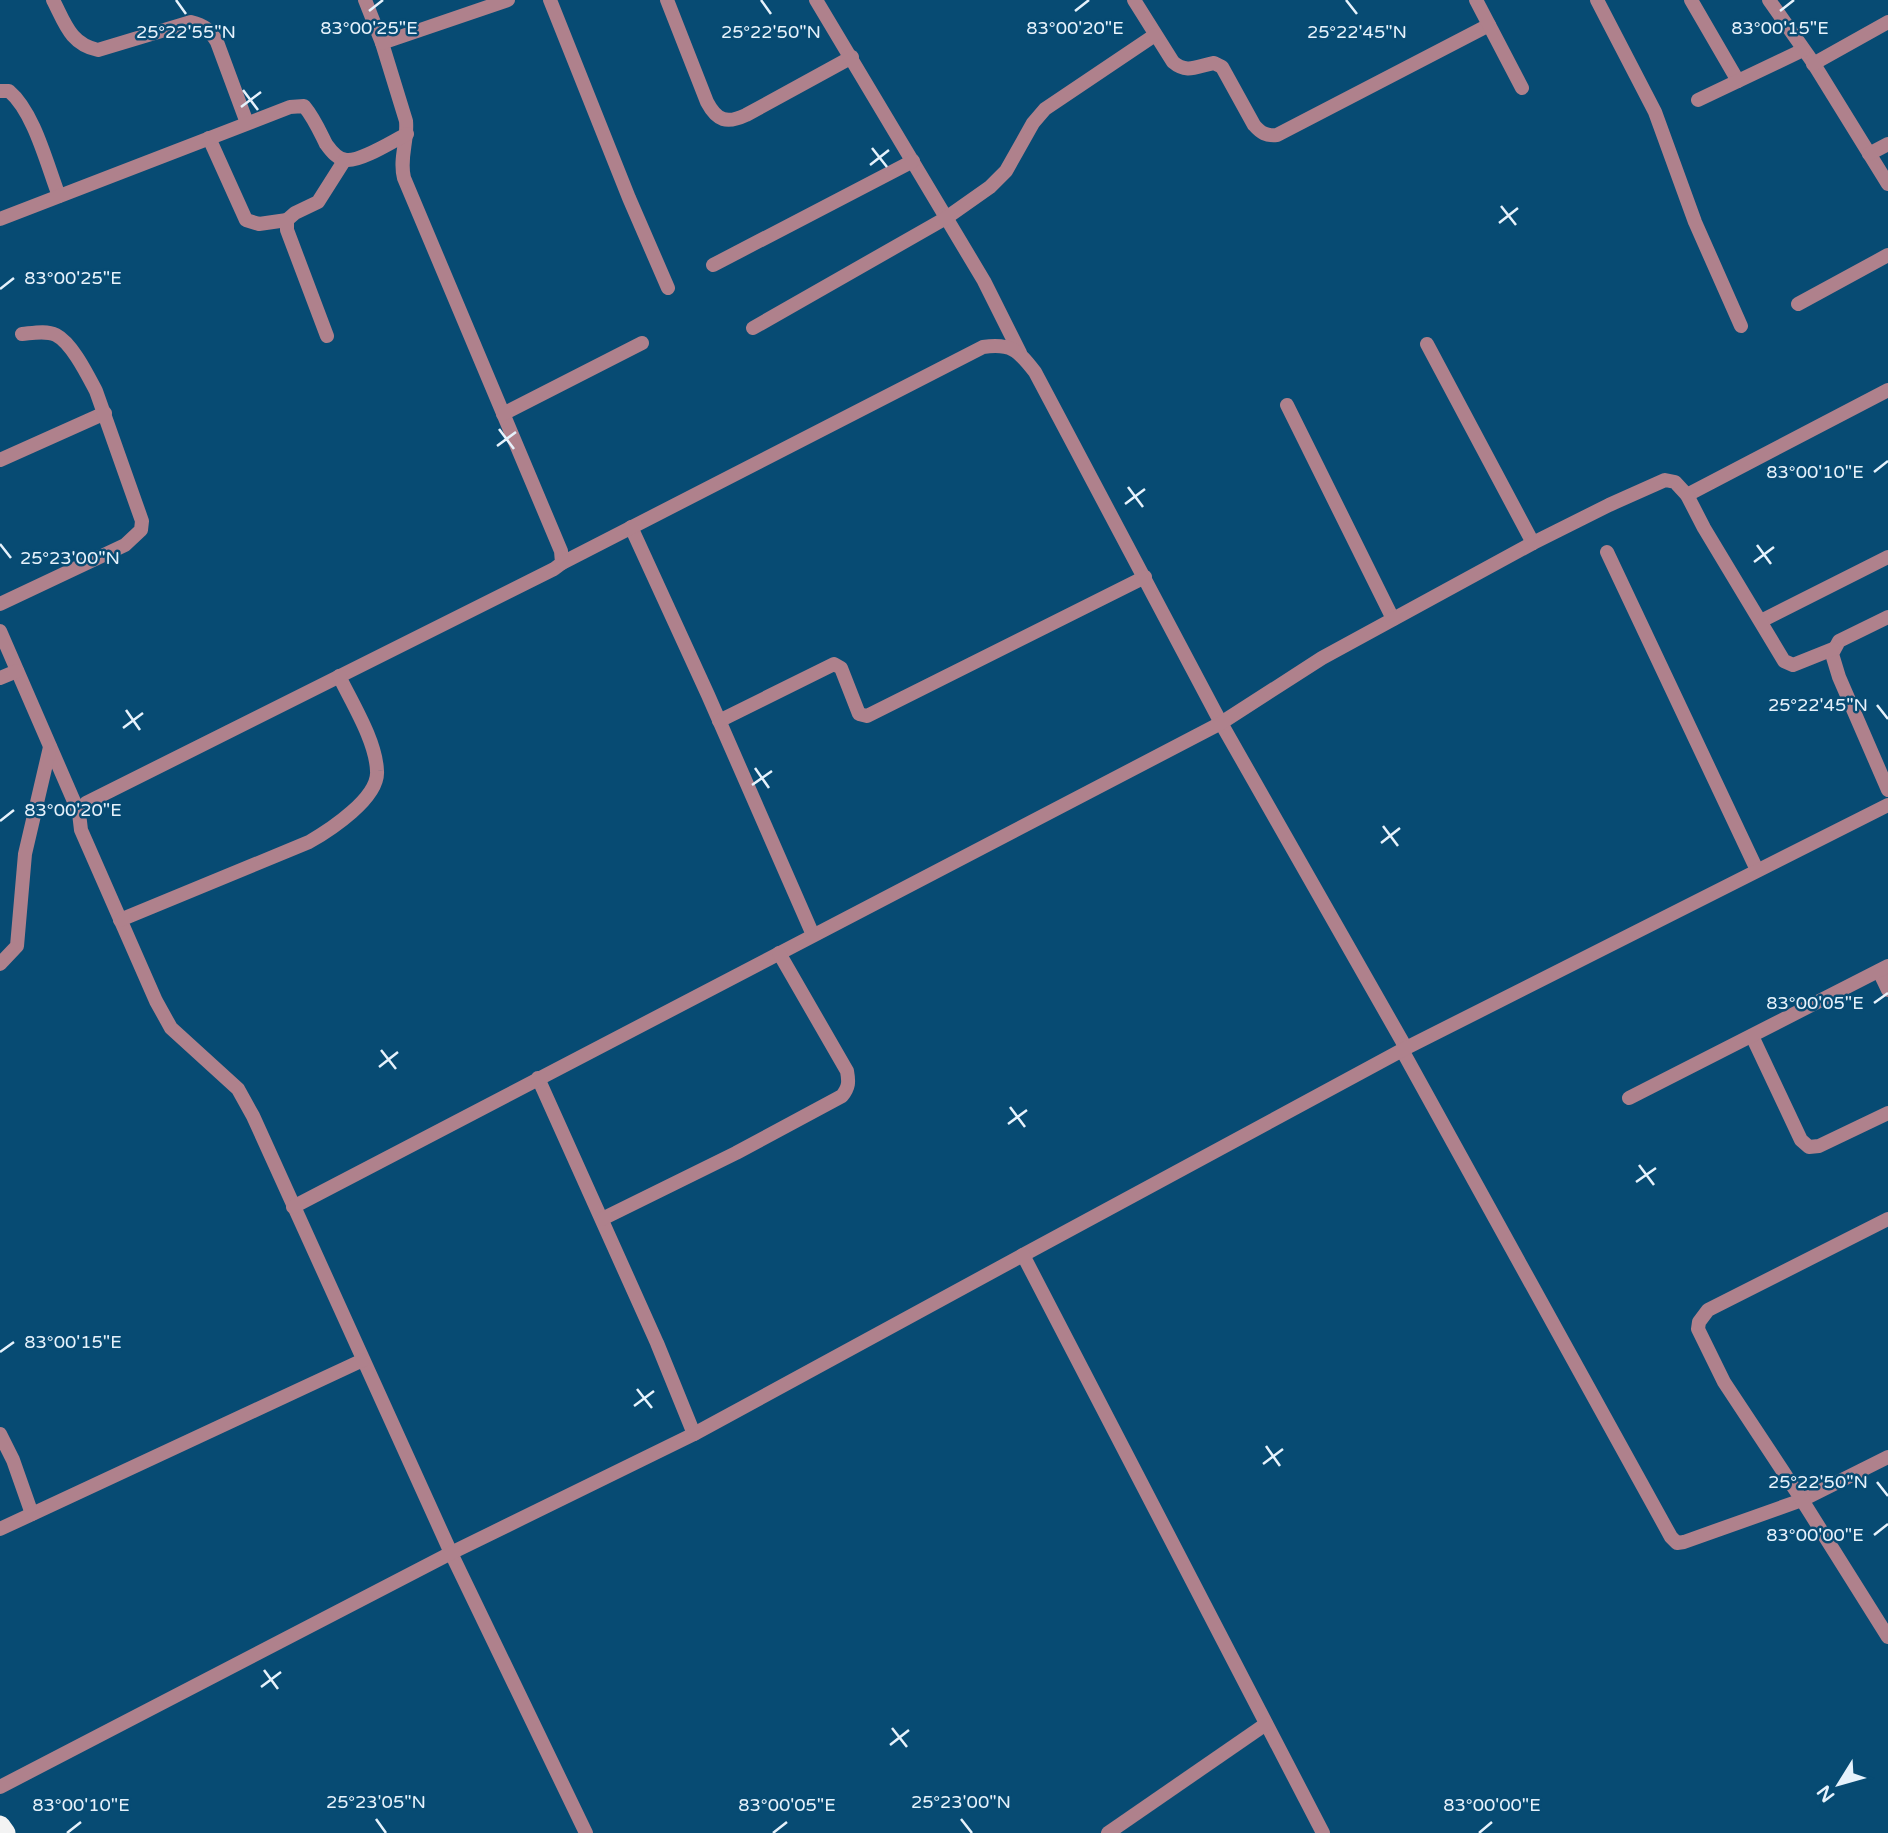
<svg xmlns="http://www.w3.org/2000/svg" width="1888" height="1833" viewBox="0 0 1888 1833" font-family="'Varela Round',sans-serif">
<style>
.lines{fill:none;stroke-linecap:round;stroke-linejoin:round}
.street{stroke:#af818c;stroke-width:14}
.highway{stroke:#f3f3f3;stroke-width:21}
.ticks{fill:none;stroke:#e6f2fc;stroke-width:2.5}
.ticks-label{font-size:18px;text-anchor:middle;fill:#e6f2fc;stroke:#074b73;stroke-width:5;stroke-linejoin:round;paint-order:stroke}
</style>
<rect width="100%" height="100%" fill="#074b73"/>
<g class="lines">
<!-- street -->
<g class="street">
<path d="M53,0C65,23 70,44 98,50L191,22C204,25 210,30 217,42L247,123"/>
<path d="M365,0L382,43L406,121C408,141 399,158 404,178L561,551L562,563L554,569L86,803L79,813L81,830L156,1001L171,1028L238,1089L253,1116L451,1553L586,1833"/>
<polyline points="550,0 629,198 668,288"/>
<path d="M667,0L707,102C717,121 727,124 746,115L852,57"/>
<polyline points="816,0 984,281 1020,353"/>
<path d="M1134,0L1173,62C1187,74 1197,66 1214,63L1222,67L1254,125C1261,133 1266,136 1277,135L1489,25"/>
<polyline points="1476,0 1522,88"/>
<polyline points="1597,0 1655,112 1695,222 1741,326"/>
<polyline points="1691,0 1738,81"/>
<polyline points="1769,0 1812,61 1888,184"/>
<polyline points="382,43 508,0"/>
<polyline points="1813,64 1888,22"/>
<path d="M0,91H9C34,112 47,165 59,196"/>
<polyline points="1698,100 1803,50"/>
<polyline points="209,138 246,220 259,224 287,220"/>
<polyline points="1869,154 1888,144"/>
<path d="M0,219L290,107L304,106C314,118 319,130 326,144C331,151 338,160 347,160C362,161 393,141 407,134"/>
<polyline points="713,265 913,161"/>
<polyline points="1798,304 1888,255"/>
<polyline points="753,328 946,218 990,187 1006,171 1033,123 1045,109 1155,35"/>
<polyline points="327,336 287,230 287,220 295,213 318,202 344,161"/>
<polyline points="1427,344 1533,543"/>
<polyline points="1287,405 1393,619"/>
<polyline points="503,414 642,343"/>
<polyline points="0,460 105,413"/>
<polyline points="1687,495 1888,390"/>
<polyline points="631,527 708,695 813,935"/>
<polyline points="1607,552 1757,870"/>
<path d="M562,563L983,347C1011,343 1018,350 1035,372L1221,723L1406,1048"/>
<path d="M0,604L125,545L141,530L142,521L96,391C88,376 72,343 56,335C46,330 33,333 22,334"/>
<polyline points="1888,617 1839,641 1832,654 1839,677 1888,790"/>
<polyline points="1761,621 1888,557"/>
<polyline points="0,631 79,813"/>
<polyline points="0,678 17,671"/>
<polyline points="719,721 834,664 841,668 859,714 867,716 1145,577"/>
<path d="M120,920L309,842C330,830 379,798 377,771C376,741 352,703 339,676"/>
<polyline points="0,964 17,946 25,854 50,747"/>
<polyline points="1879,971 1888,990"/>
<polyline points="1752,1036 1801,1140 1809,1147 1819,1146 1888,1113"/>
<polyline points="1402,1050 1671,1537 1677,1543 1684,1542 1802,1500 1888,1457"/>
<polyline points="538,1078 657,1343 694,1434"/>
<polyline points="1629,1098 1888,966"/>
<polyline points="293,1207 1221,723 1322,658 1533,543 1609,505 1665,480 1675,482 1687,495 1704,528 1784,661 1793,665 1833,649"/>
<path d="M602,1219L736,1153L842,1096C849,1087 849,1082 847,1071L779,953"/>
<polyline points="1888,1219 1708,1310 1699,1322 1698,1329 1724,1382 1802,1500 1888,1637"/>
<polyline points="1023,1255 1406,1048 1888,805"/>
<polyline points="0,1434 13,1460 32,1514"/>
<polyline points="0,1529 363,1360"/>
<polyline points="0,1787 451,1553 694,1434 1023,1255 1323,1833"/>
<polyline points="1108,1833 1266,1724"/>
</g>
<!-- highway -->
<polyline class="highway" points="0,1826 5,1833"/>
</g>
<!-- ticks -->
<path class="ticks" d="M176,0L186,14M761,0L771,14M1346,0L1357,14M369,11L383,0M1075,11L1089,0M1780,11L1794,0M243,90L258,110M241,107L261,92M872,148L887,167M870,165L889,150M1501,206L1516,225M1499,223L1518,208M0,289L14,278M499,429L514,449M497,446L516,432M1874,472L1888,461M1128,487L1143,507M1125,504L1145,489M0,544L11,558M1757,545L1771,564M1754,562L1774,547M1877,705L1888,719M126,710L140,730M123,728L143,713M755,768L769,788M752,785L772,771M0,821L14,810M1383,826L1398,846M1381,843L1400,828M1874,1003L1888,993M381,1050L396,1069M379,1067L398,1052M1010,1107L1025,1127M1008,1124L1027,1110M1639,1165L1654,1185M1636,1182L1656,1168M0,1352L14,1342M637,1389L652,1408M634,1406L654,1391M1266,1446L1280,1466M1263,1464L1283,1449M1877,1482L1888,1496M1874,1535L1888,1524M264,1670L278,1689M261,1687L281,1672M892,1728L907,1747M890,1745L909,1730M376,1819L386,1833M961,1819L972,1833M67,1833L81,1822M773,1833L787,1822M1479,1833L1492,1822"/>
<g class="ticks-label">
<text x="369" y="34">83°00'25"E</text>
<text x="1075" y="34">83°00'20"E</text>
<text x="1780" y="34">83°00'15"E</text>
<text x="186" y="38">25°22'55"N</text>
<text x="771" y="38">25°22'50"N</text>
<text x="1357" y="38">25°22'45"N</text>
<text x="73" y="284">83°00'25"E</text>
<text x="1815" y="478">83°00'10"E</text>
<text x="70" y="564">25°23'00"N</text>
<text x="1818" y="711">25°22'45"N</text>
<text x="73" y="816">83°00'20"E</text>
<text x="1815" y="1009">83°00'05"E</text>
<text x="73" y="1348">83°00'15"E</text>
<text x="1818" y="1488">25°22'50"N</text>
<text x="1815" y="1541">83°00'00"E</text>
<text x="376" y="1808">25°23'05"N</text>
<text x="961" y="1808">25°23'00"N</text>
<text x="81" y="1811">83°00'10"E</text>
<text x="787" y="1811">83°00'05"E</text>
<text x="1492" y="1811">83°00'00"E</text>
</g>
<!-- north arrow -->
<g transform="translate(1839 1784) rotate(233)" stroke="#074b73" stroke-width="5" paint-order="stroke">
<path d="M0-5L12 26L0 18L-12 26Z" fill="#e6f2fc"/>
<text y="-10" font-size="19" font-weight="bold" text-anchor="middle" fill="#e6f2fc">N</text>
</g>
</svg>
